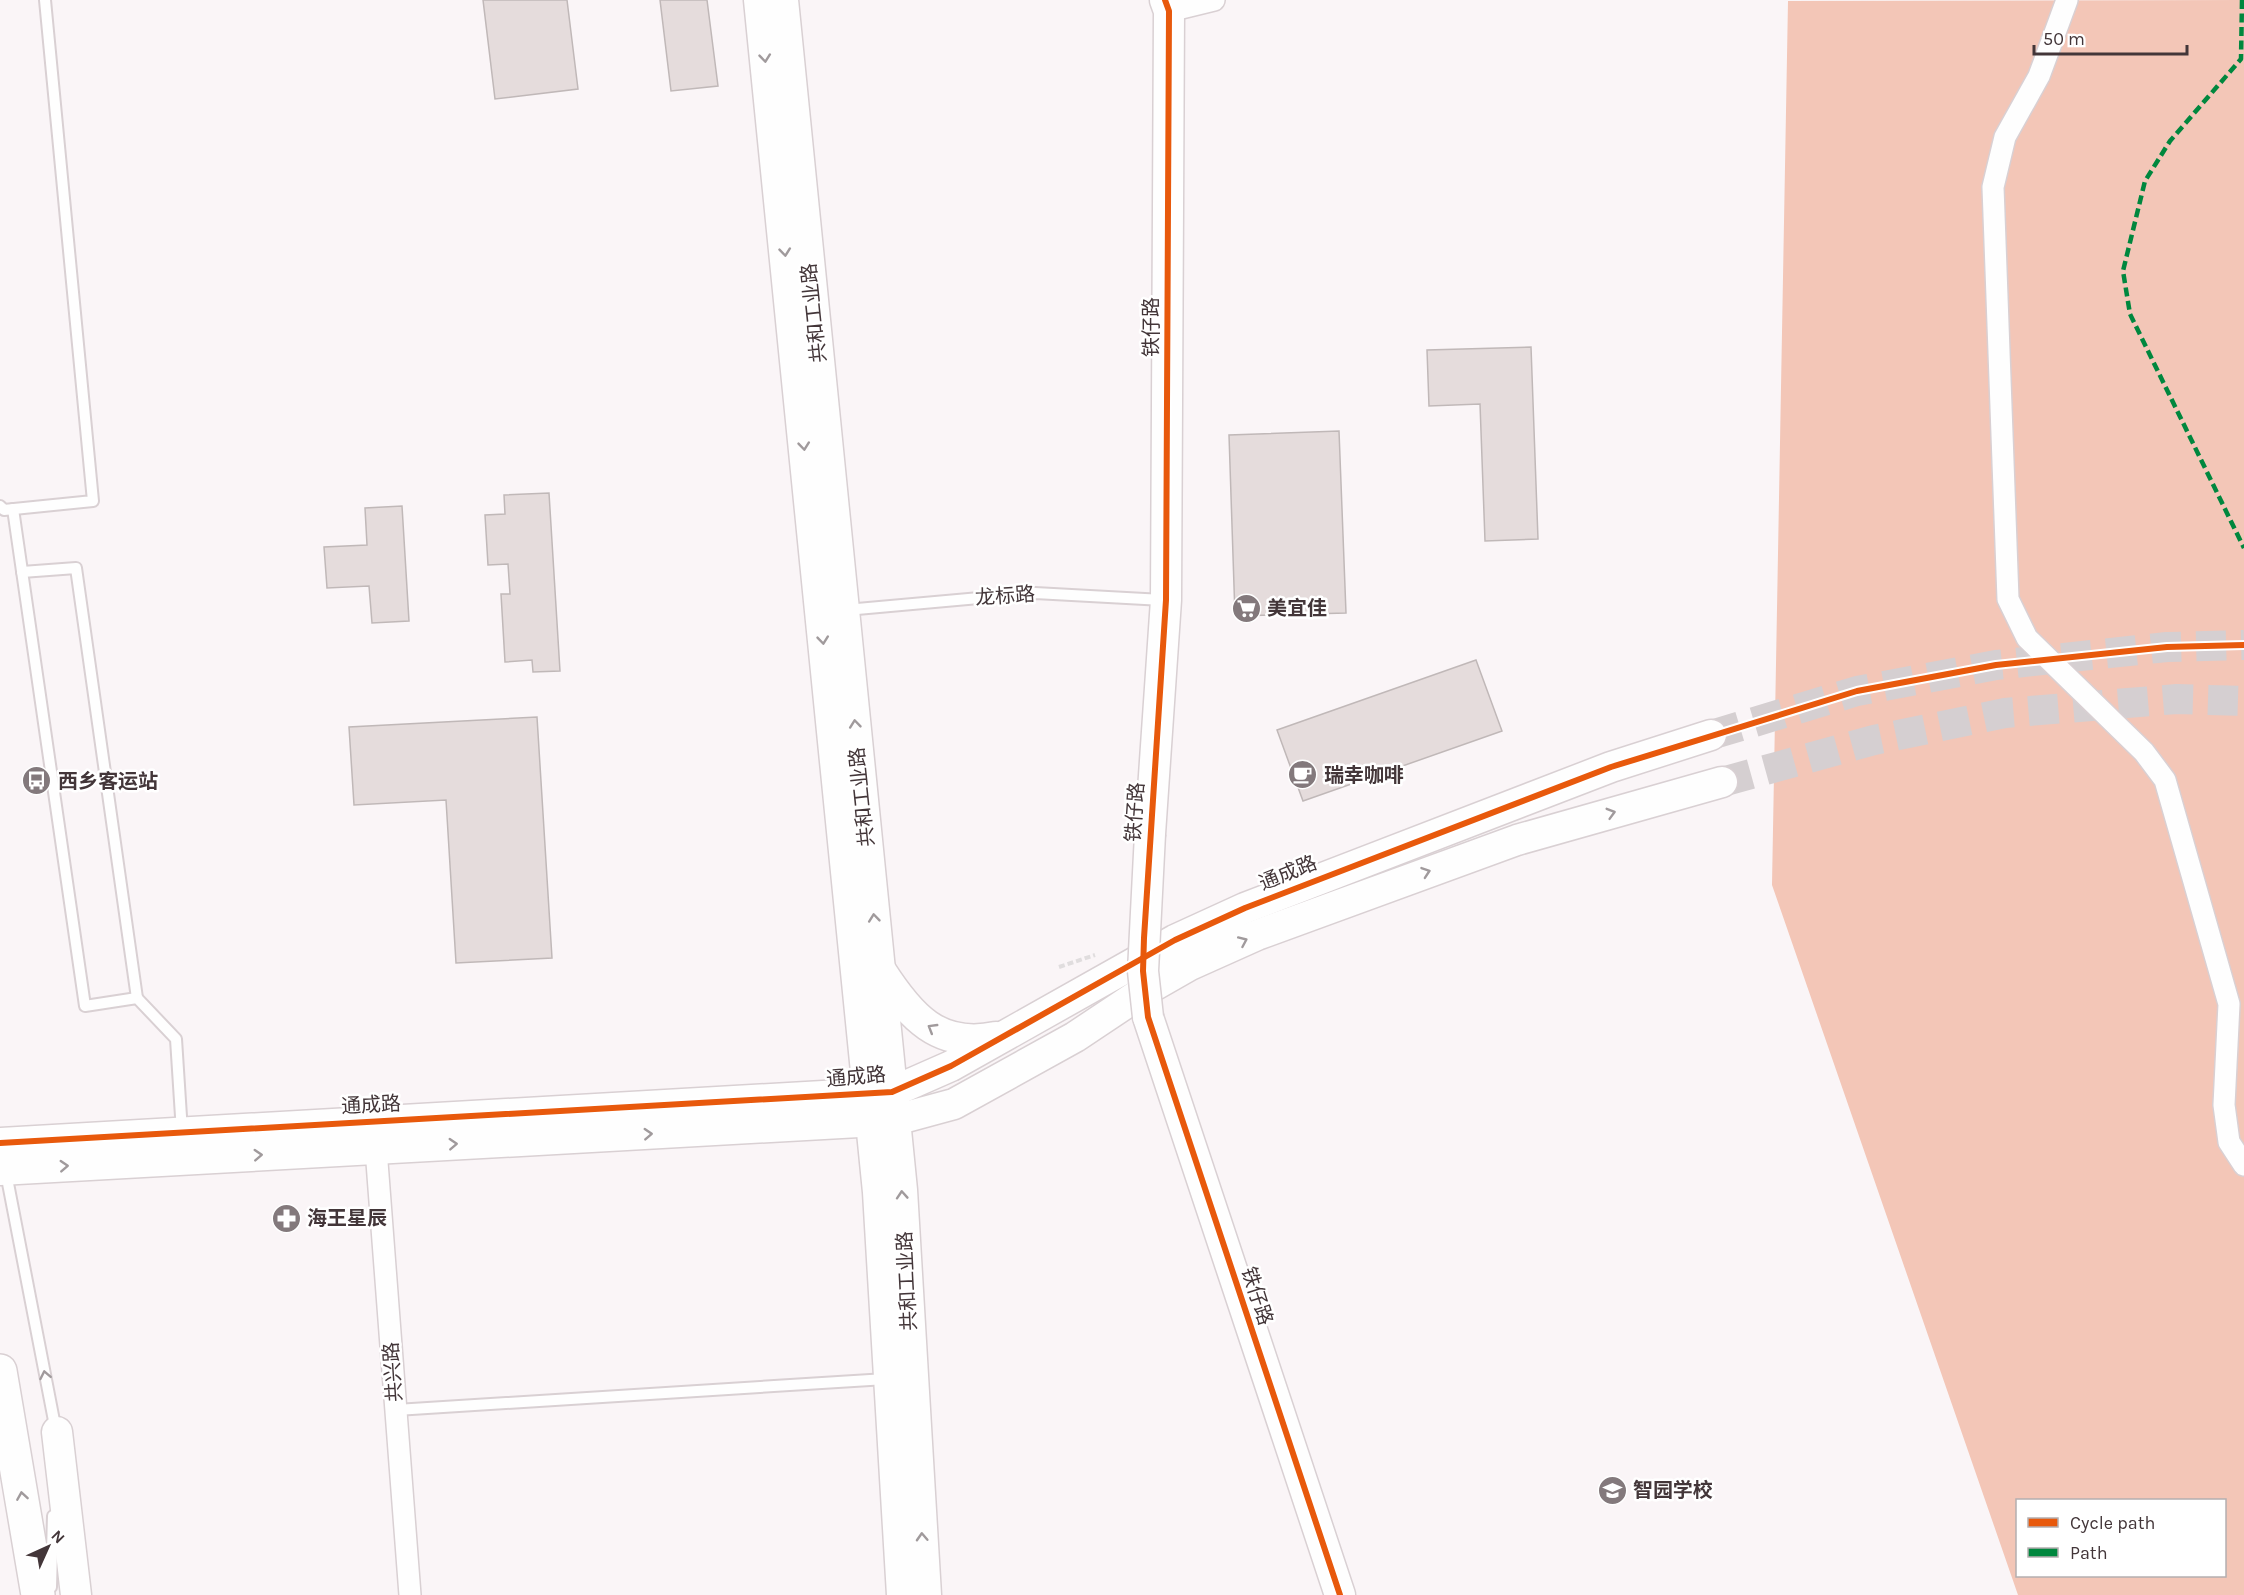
<svg xmlns="http://www.w3.org/2000/svg" width="2244" height="1595" viewBox="0 0 2244 1595" font-family="Karla,'Noto Sans SC',sans-serif">
<style>
.forest{fill:#f3c6b7;fill-rule:evenodd}
.building{fill:#e5dcdc;stroke:#c0b8b8;stroke-width:1.5}
.lines{fill:none;stroke-linecap:round;stroke-linejoin:round}
.secondary-tunnel{stroke:#d5cfd1;stroke-width:30;stroke-dasharray:30 15;stroke-linecap:butt}
.lane-casing{stroke:#d9d0d3;stroke-width:14}
.street-casing{stroke:#d9d0d3;stroke-width:24}
.secondary-casing{stroke:#d9d0d3;stroke-width:33}
.primary-casing{stroke:#d9d0d3;stroke-width:36}
.path{stroke:#e0ddde;stroke-width:4;stroke-dasharray:6 3;stroke-linecap:butt}
.lane{stroke:#fefefe;stroke-width:10}
.street{stroke:#fefefe;stroke-width:21}
.secondary{stroke:#fefefe;stroke-width:30}
.primary{stroke:#fefefe;stroke-width:33}
.secondary-bridge-casing{stroke:#d9d0d3;stroke-width:33;stroke-linecap:butt}
.secondary-bridge{stroke:#fefefe;stroke-width:30}
.quiet{stroke:#00873e;stroke-width:4.5;stroke-dasharray:9 4.5;stroke-linecap:butt}
.cycleway-casing{stroke:#fff;stroke-width:10}
.cycleway{stroke:#e8590c;stroke-width:6}
.oneway{stroke:#a09a9c}
.labels{text-anchor:middle;dominant-baseline:central;stroke-width:5;stroke-linejoin:round;paint-order:stroke}
.street-label{font-size:20px;fill:#433639;stroke:#fff}
.poi-label{font-size:20px;font-weight:bold;fill:#433639;stroke:#fff;text-anchor:start}
</style>
<rect width="100%" height="100%" fill="#faf5f7"/>
<!-- forest -->
<path class="forest" d="M2244,0V1595H2018L1772,885L1788,1ZM2018,1500H2224V1576H2018Z"/>
<!-- building -->
<g class="building">
<polygon points="483,0 567,0 578,89 495,99"/>
<polygon points="660,0 707,0 718,86 671,91"/>
<polygon points="1531,347 1538,539 1485,541 1480,404 1429,406 1427,350"/>
<polygon points="1339,431 1346,613 1235,616 1229,435"/>
<polygon points="549,493 560,671 533,672 532,660 505,662 501,594 510,594 508,564 488,565 485,515 505,514 504,495"/>
<polygon points="402,506 409,621 372,623 369,586 327,588 324,547 367,545 365,508"/>
<polygon points="1476,660 1502,731 1303,801 1277,730"/>
<polygon points="537,717 552,958 456,963 446,800 354,805 349,727"/>
</g>
<g class="lines">
<!-- secondary-tunnel -->
<g class="secondary-tunnel">
<polyline points="1711,735 1857,691 1996,665 2167,647 2244,645"/>
<polyline points="1722,782 1874,740 2005,713 2177,699 2244,701"/>
</g>
<defs>
<g id="lane">
<polyline points="0,506 4,510 93,501 45,0"/>
<polyline points="13,509 85,1006 137,998 176,1039 182,1132"/>
<polyline points="22,572 76,568 137,998"/>
<polyline points="846,610 1035,593 1163,600"/>
<polyline points="6,1173 56,1431"/>
<polyline points="396,1410 886,1379"/>
<polyline points="51,1587 53,1516"/>
</g>
<g id="street">
<polyline points="2067,0 2039,76 2005,137 1993,187 2008,599 2027,638 2144,752 2165,780 2229,1004 2224,1105 2229,1142 2244,1165"/>
<polyline points="1169,11 1214,0"/>
<polyline points="376,1149 410,1595"/>
</g>
<g id="secondary">
<polyline points="759,0 878,1192 902,1595"/>
<polyline points="783,0 902,1190 926,1595"/>
<polyline points="1150,834 1166,600 1169,11 1165,0"/>
<path d="M881,971C910,1016 938,1049 996,1037"/>
<polyline points="1148,1017 1340,1595"/>
<polyline points="0,1143 892,1092 951,1066 1175,940 1245,908 1611,767 1711,735"/>
<polyline points="0,1170 895,1120 954,1104 1075,1037 1141,993 1190,965 1257,935 1517,840 1722,782"/>
<polyline points="57,1432 76,1595"/>
</g>
<polyline id="primary" points="0,1371 38,1595"/>
</defs>
<!-- lane casing -->
<use href="#lane" class="lane-casing"/>
<!-- street casing -->
<use href="#street" class="street-casing"/>
<!-- secondary casing -->
<use href="#secondary" class="secondary-casing"/>
<!-- primary casing -->
<use href="#primary" class="primary-casing"/>
<!-- path -->
<polyline class="path" points="1059,967 1095,955"/>
<!-- lane -->
<use href="#lane" class="lane"/>
<!-- street -->
<use href="#street" class="street"/>
<!-- secondary -->
<use href="#secondary" class="secondary"/>
<!-- primary -->
<use href="#primary" class="primary"/>
<defs>
<polyline id="secondary-bridge" points="1148,1017 1143,971 1150,834"/>
</defs>
<!-- secondary-bridge casing -->
<use href="#secondary-bridge" class="secondary-bridge-casing"/>
<!-- secondary-bridge -->
<use href="#secondary-bridge" class="secondary-bridge"/>
<!-- quiet -->
<polyline class="quiet" points="2242,0 2241,59 2170,141 2145,181 2123,271 2130,314 2244,548"/>
<defs>
<g id="cycleway">
<polyline points="1165,0 1169,11 1166,600 1144,938 1143,971 1148,1017 1340,1595"/>
<polyline points="0,1143 892,1092 951,1066 1175,940 1245,908 1611,767 1857,691 1996,665 2167,647 2244,645"/>
</g>
</defs>
<!-- cycleway casing -->
<use href="#cycleway" class="cycleway-casing"/>
<!-- cycleway -->
<use href="#cycleway" class="cycleway"/>
</g>
<!-- one-way arrows -->
<defs><path id="oneway-chevron" d="M-2-3.5L2.5 0L-2 3.5" fill="none" stroke-width="1.6" stroke-linecap="round" stroke-linejoin="round" transform="scale(1.5)"/></defs>
<g class="oneway">
<use href="#oneway-chevron" transform="translate(765 58) rotate(84)"/>
<use href="#oneway-chevron" transform="translate(785 252) rotate(84)"/>
<use href="#oneway-chevron" transform="translate(804 446) rotate(84)"/>
<use href="#oneway-chevron" transform="translate(823 640) rotate(84)"/>
<use href="#oneway-chevron" transform="translate(855 724) rotate(-96)"/>
<use href="#oneway-chevron" transform="translate(1611 813) rotate(-16)"/>
<use href="#oneway-chevron" transform="translate(1426 872) rotate(-19)"/>
<use href="#oneway-chevron" transform="translate(874 918) rotate(-96)"/>
<use href="#oneway-chevron" transform="translate(1243 941) rotate(-24)"/>
<use href="#oneway-chevron" transform="translate(932 1028) rotate(-149)"/>
<use href="#oneway-chevron" transform="translate(648 1134) rotate(-3)"/>
<use href="#oneway-chevron" transform="translate(453 1144) rotate(-3)"/>
<use href="#oneway-chevron" transform="translate(258 1155) rotate(-3)"/>
<use href="#oneway-chevron" transform="translate(64 1166) rotate(-3)"/>
<use href="#oneway-chevron" transform="translate(902 1195) rotate(-94)"/>
<use href="#oneway-chevron" transform="translate(45 1375) rotate(-101)"/>
<use href="#oneway-chevron" transform="translate(22 1496) rotate(-99)"/>
<use href="#oneway-chevron" transform="translate(922 1537) rotate(-93)"/>
</g>
<!-- icons -->
<defs>
<symbol id="supermarket-disc" viewBox="-11 -11 22 22"><circle r="9.5" fill="#83797c" stroke="#fff"/><path d="M-6-5.5h2.5l.6 2H6L4.5 2H-2.5L-4.4-4H-6ZM-1.5 3.2a1.3 1.3 0 1 0 .1 0ZM3 3.2a1.3 1.3 0 1 0 .1 0Z" fill="#fff"/></symbol>
<symbol id="cafe-disc" viewBox="-11 -11 22 22"><circle r="9.5" fill="#83797c" stroke="#fff"/><path d="M-5.5-4.5H6V0H3Q3 3.5 0 3.5H-2.5Q-5.5 3.5-5.5 0ZM3-3.2v2h1.7v-2ZM-6 4.5H4V6H-6Z" fill="#fff"/></symbol>
<symbol id="bus-disc" viewBox="-11 -11 22 22"><circle r="9.5" fill="#83797c" stroke="#fff"/><path d="M-5-6H5V4H4V6H2V4H-2V6H-4V4H-5ZM-3.5-4V0h7V-4ZM-3.5 1.2v1.5H-2V1.2ZM2 1.2v1.5H3.5V1.2Z" fill="#fff"/></symbol>
<symbol id="pharmacy-disc" viewBox="-11 -11 22 22"><circle r="9.5" fill="#83797c" stroke="#fff"/><path d="M-2-6h4v4h4v4h-4v4h-4v-4h-4v-4h4Z" fill="#fff"/></symbol>
<symbol id="school-disc" viewBox="-11 -11 22 22"><circle r="9.5" fill="#83797c" stroke="#fff"/><path d="M0-5L7-2L0 1L-7-2ZM-4 1L0 2.5L4 1V4Q0 6-4 4Z" fill="#fff"/></symbol>
</defs>
<g fill-rule="evenodd">
<use href="#supermarket-disc" x="1230" y="592" width="33" height="33"/>
<use href="#cafe-disc" x="1286" y="758" width="33" height="33"/>
<use href="#bus-disc" x="20" y="764" width="33" height="33"/>
<use href="#pharmacy-disc" x="270" y="1202" width="33" height="33"/>
<use href="#school-disc" x="1596" y="1474" width="33" height="33"/>
</g>
<g class="labels">
<!-- street labels -->
<g class="street-label">
<text transform="translate(814 313) rotate(-96)">共和工业路</text>
<text transform="translate(1151 327) rotate(-90)">铁仔路</text>
<text transform="translate(1005 596) rotate(-4)">龙标路</text>
<text transform="translate(862 797) rotate(-96)">共和工业路</text>
<text transform="translate(1135 812) rotate(-86)">铁仔路</text>
<text transform="translate(1288 873) rotate(-22)">通成路</text>
<text transform="translate(856 1077) rotate(-5)">通成路</text>
<text transform="translate(371 1105) rotate(-3)">通成路</text>
<text transform="translate(907 1281) rotate(-93)">共和工业路</text>
<text transform="translate(1257 1296) rotate(72)">铁仔路</text>
<text transform="translate(393 1372) rotate(-94)">共兴路</text>
</g>
<!-- poi labels -->
<g class="poi-label">
<text x="1267" y="608">美宜佳</text>
<text x="1324" y="775">瑞幸咖啡</text>
<text x="58" y="781">西乡客运站</text>
<text x="307" y="1218">海王星辰</text>
<text x="1633" y="1490">智园学校</text>
</g>
</g>
<!-- legend -->
<rect x="2016" y="1499" width="210" height="78" fill="#ffffff" stroke="#b4afb0" stroke-width="1.5"/>
<rect x="2028" y="1518" width="30" height="9" fill="#e8590c" stroke="#b4afb0" stroke-width="1.5"/>
<text x="2070" y="1529" font-size="18" fill="#433639">Cycle path</text>
<rect x="2028" y="1548" width="30" height="9" fill="#00873e" stroke="#b4afb0" stroke-width="1.5"/>
<text x="2070" y="1559" font-size="18" fill="#433639">Path</text>
<!-- north arrow -->
<g transform="translate(48 1547) rotate(45)" stroke="#ffffff" stroke-width="4.5" paint-order="stroke">
<path d="M0-4.5L10 22L0 15L-10 22Z" fill="#433639"/>
<text y="-9" font-size="16" font-weight="bold" text-anchor="middle" fill="#433639">N</text>
</g>
<!-- scale -->
<path d="M2034 45v9h153v-9" fill="none" stroke="#433639" stroke-width="3"/>
<text x="2043" y="45" font-size="18" fill="#433639" stroke="#ffffff" stroke-width="4.5" paint-order="stroke">50 m</text>
</svg>
